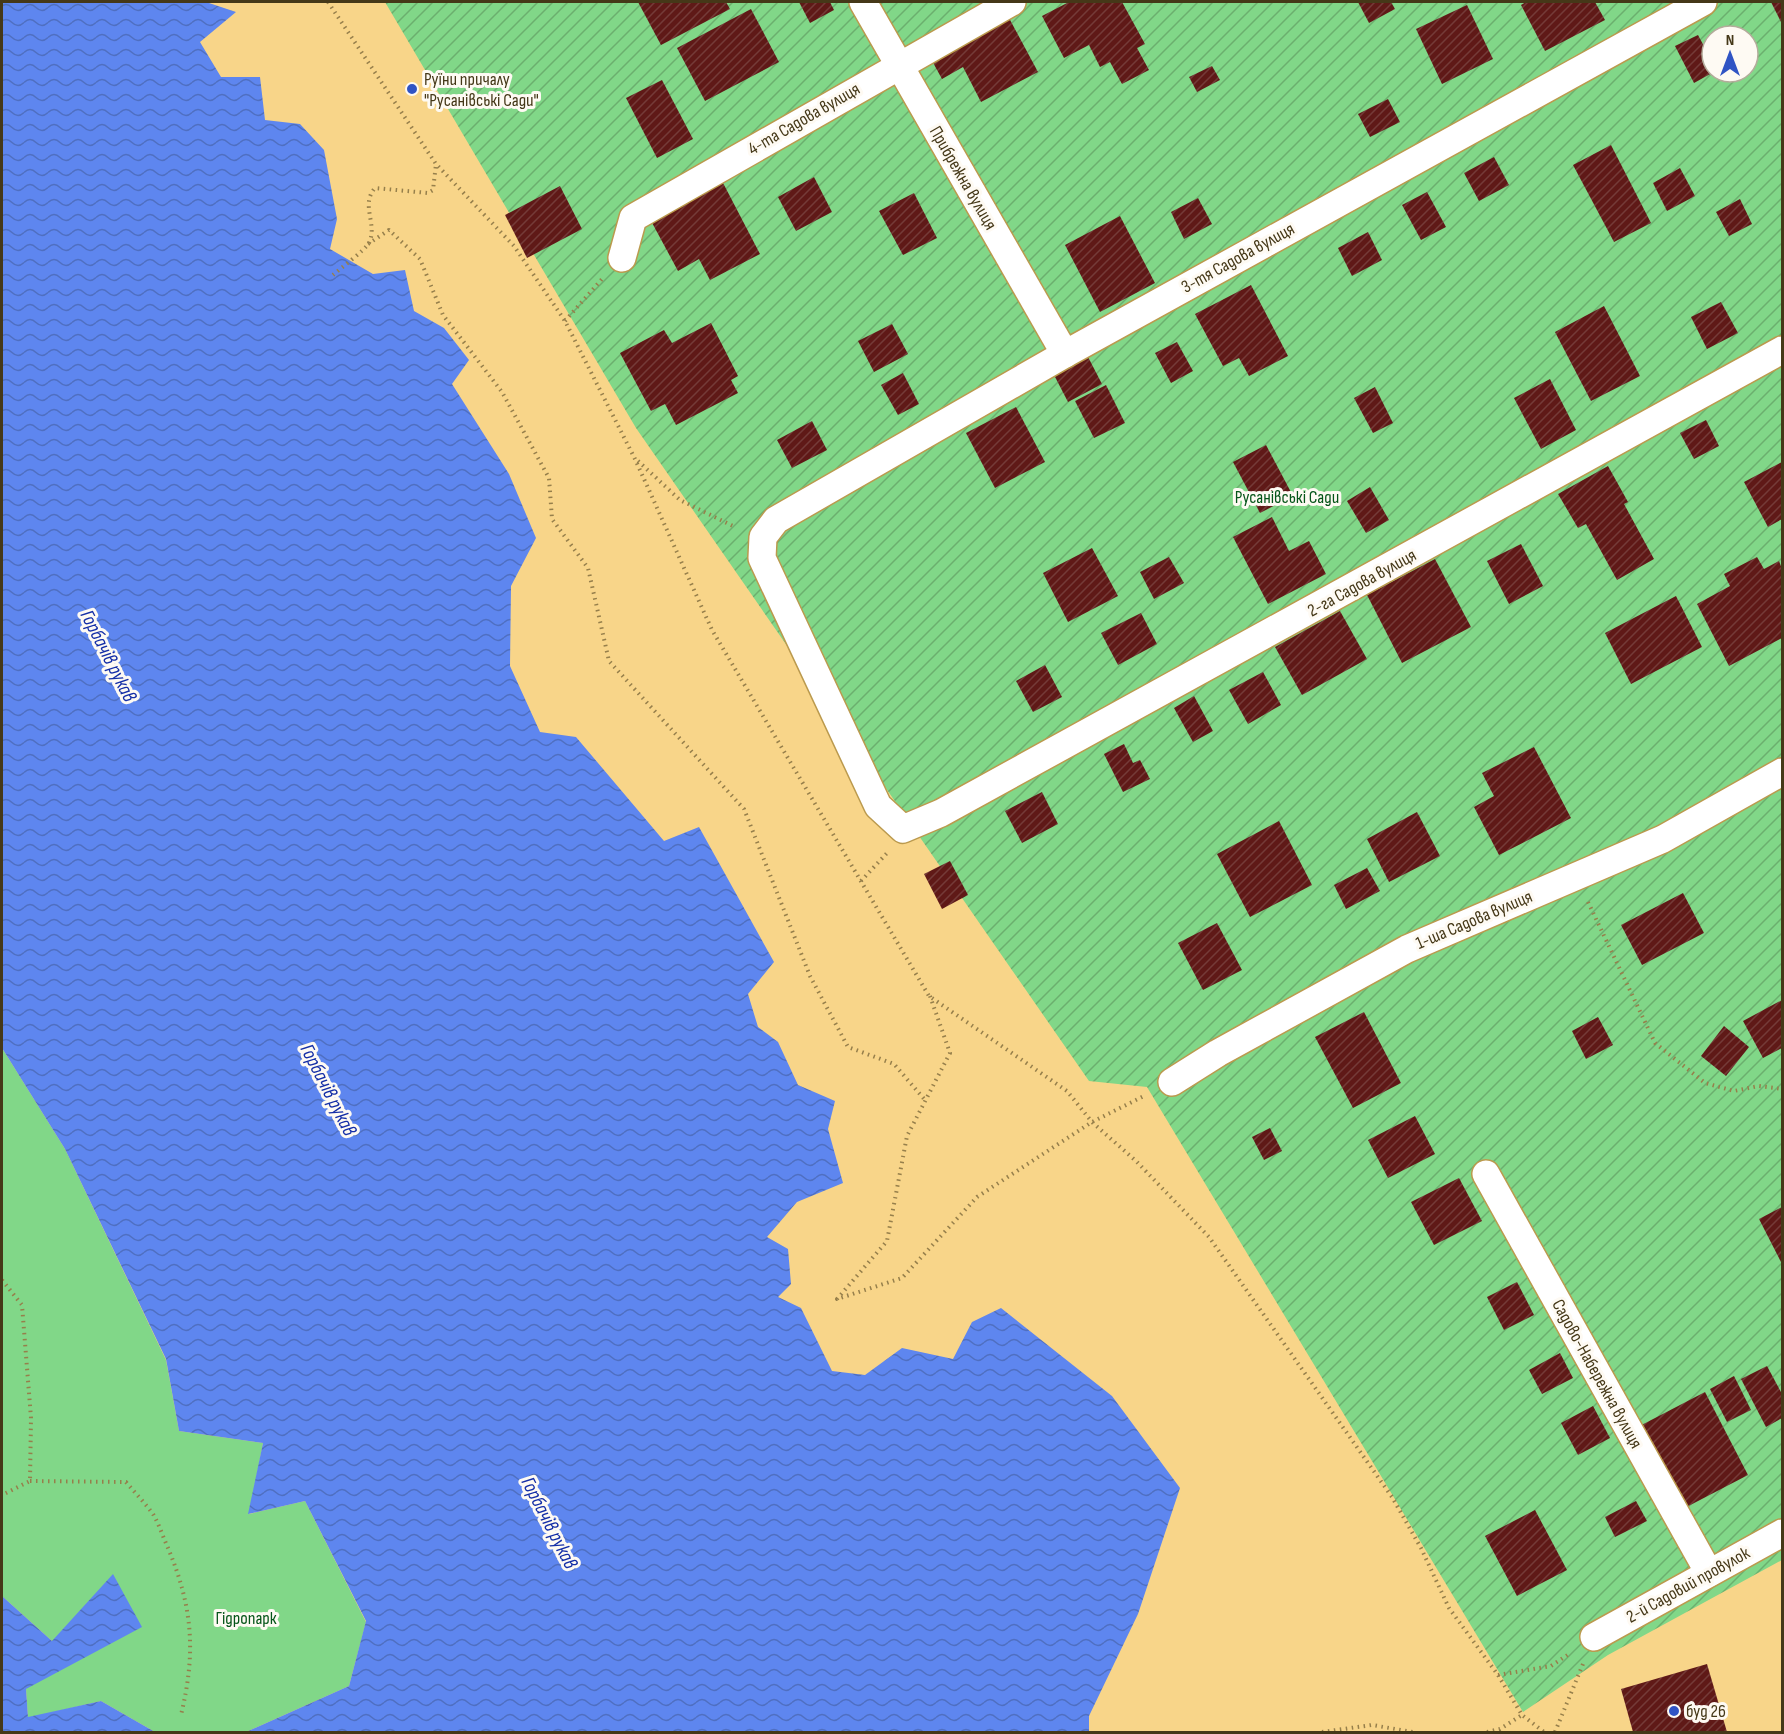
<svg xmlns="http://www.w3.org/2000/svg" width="1784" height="1734" viewBox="0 0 1784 1734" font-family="'Sofia Sans Condensed',sans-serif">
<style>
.green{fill:#81d788}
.garden{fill:url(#garden-furrows);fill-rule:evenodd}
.water{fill:url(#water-waves)}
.building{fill:url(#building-hatch)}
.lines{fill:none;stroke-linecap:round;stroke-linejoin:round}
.minor-casing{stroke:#bb9a4e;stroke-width:30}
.path{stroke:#967f4b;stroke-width:4;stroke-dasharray:1.5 4.5;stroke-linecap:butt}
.minor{stroke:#fff;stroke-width:27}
.poi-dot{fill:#3054c4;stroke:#fefaf3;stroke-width:2}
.labels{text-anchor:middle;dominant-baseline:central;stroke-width:6;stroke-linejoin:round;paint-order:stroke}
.poi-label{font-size:18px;fill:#453818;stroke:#fefaf3;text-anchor:start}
.street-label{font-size:18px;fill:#453818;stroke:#fefaf3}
.park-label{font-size:18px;fill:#055519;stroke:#fefaf3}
.water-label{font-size:20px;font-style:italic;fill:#142ea7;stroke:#fefaf3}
</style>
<defs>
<pattern id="garden-furrows" width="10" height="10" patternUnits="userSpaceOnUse" patternTransform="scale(1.5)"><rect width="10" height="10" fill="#81d788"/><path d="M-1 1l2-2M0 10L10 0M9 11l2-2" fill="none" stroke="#6baf6e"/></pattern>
<pattern id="water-waves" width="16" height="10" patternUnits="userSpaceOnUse" patternTransform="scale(1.5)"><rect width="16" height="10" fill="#5e86ef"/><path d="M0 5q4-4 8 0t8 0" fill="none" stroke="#4f6fc1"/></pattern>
<pattern id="building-hatch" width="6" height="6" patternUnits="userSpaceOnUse" patternTransform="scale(1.5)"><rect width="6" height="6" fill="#5f1917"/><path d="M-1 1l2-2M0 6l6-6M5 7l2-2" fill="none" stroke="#743b38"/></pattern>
</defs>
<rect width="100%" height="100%" fill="#f8d589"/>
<!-- green -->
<polygon class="green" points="2,1048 65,1149 166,1360 179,1431 263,1443 249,1514 305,1501 366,1622 349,1686 246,1732 155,1732 101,1701 28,1718 26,1689 52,1641 2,1596"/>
<!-- garden -->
<path class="garden" d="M385,2H1782V1560L1608,1655L1523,1712L1147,1087L1089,1081L636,428ZM1712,36H1748V72H1712Z"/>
<!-- water -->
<g class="water">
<polygon points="2,2 206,2 236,12 200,42 221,77 260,77 265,120 300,124 324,150 337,219 330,249 373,274 405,270 414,311 444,328 469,360 452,384 509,474 536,538 511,586 510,666 540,732 576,737 664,841 699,827 774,962 748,994 758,1027 778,1042 798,1085 835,1101 828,1129 843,1183 797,1202 767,1237 788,1249 791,1284 778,1297 801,1308 832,1371 865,1375 902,1348 953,1359 972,1322 1001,1308 1112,1396 1180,1488 1138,1614 1089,1716 1089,1732 246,1732 349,1686 366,1621 305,1501 248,1514 263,1443 179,1431 166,1359 65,1149 2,1048"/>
<polygon points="113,1574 142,1627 26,1689 28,1717 101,1701 155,1732 2,1732 2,1596 52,1641"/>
</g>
<!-- building -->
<g class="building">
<polygon points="638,2 726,2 730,9 661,45"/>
<polygon points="799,2 830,2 834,10 810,23"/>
<polygon points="1069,2 1122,2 1145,44 1137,48 1149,70 1122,84 1110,62 1100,67 1089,45 1064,58 1042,16"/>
<polygon points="1358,2 1391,2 1395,9 1369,23"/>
<polygon points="1526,2 1595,2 1605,20 1545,51 1521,5"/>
<polygon points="1771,2 1782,2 1782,24"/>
<polygon points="1467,5 1493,59 1442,84 1416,29"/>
<polygon points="751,9 779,62 705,101 677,48"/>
<polygon points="1009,18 1038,72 981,102 963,67 942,79 931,59"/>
<polygon points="1698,35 1712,61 1712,73 1694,83 1675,46"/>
<polygon points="1212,66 1220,80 1197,92 1189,77"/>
<polygon points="662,80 693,139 657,158 626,98"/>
<polygon points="1388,99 1400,122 1370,137 1358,114"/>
<polygon points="1611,145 1651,223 1614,242 1573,165"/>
<polygon points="1494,157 1509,185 1479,201 1464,173"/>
<polygon points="1680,168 1695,196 1667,211 1653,183"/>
<polygon points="814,177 832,212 796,231 778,197"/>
<polygon points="722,181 760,254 710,280 699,259 678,271 650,219"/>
<polygon points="560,186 582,229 527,258 505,215"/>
<polygon points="1427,192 1446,227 1421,240 1402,205"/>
<polygon points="914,193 937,238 903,255 879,211"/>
<polygon points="1198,198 1212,224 1184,239 1171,212"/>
<polygon points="1740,199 1752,224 1729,236 1716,212"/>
<polygon points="1120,216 1155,283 1100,312 1065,245"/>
<polygon points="1368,232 1382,260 1352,276 1338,248"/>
<polygon points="1251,285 1288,356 1249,376 1239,358 1223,366 1195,314"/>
<polygon points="1721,302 1738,333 1707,349 1691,317"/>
<polygon points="1604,306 1640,376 1591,401 1555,332"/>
<polygon points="711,323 738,376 731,380 738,393 676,425 665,404 651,411 620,353 664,330 672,343"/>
<polygon points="892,324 908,354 874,372 858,341"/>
<polygon points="1177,342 1193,371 1171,383 1155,353"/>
<polygon points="1087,355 1102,384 1068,402 1053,373"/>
<polygon points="903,373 919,404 898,415 881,385"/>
<polygon points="1550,379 1576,430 1541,449 1514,398"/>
<polygon points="1106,385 1125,423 1094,438 1075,401"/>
<polygon points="1375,387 1393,423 1373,433 1354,398"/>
<polygon points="1016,407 1045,462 995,488 966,433"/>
<polygon points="1706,420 1719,446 1694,459 1680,433"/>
<polygon points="812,421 827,450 792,468 777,440"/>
<polygon points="1266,445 1293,496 1260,513 1233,462"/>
<polygon points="1782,462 1782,519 1768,527 1744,482"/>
<polygon points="1608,466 1628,502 1624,504 1654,559 1617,580 1586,524 1578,528 1558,494"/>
<polygon points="1370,487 1389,520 1366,533 1347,501"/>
<polygon points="1272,517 1289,551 1309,541 1326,574 1268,604 1233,537"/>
<polygon points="1521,544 1543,586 1509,604 1487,561"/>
<polygon points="1092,548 1118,596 1068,622 1043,573"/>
<polygon points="1169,557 1184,583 1154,599 1140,572"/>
<polygon points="1757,557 1764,569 1779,561 1782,569 1782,638 1729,666 1697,604 1730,586 1724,574"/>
<polygon points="1435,559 1471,627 1402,663 1367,595"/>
<polygon points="1676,596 1702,647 1631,684 1605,633"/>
<polygon points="1340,611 1367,659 1302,695 1275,647"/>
<polygon points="1141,613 1157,644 1118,665 1101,633"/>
<polygon points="1045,665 1062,697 1033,712 1016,681"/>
<polygon points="1263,672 1281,705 1248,724 1229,690"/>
<polygon points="1194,696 1213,731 1193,742 1174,708"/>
<polygon points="1124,744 1133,763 1140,760 1150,779 1123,792 1104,754"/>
<polygon points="1534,747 1571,818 1499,855 1474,807 1494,796 1482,773"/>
<polygon points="1042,792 1058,824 1022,843 1005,811"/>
<polygon points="1417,812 1440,856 1389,882 1367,839"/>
<polygon points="1279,821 1312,885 1250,917 1217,854"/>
<polygon points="950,861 968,895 942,909 924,874"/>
<polygon points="1367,868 1380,891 1346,909 1334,885"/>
<polygon points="1683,893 1704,933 1642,965 1621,925"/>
<polygon points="1217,923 1242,970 1203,990 1178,943"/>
<polygon points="1782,1000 1782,1048 1763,1058 1743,1021"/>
<polygon points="1364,1012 1401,1083 1353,1108 1315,1037"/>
<polygon points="1598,1017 1613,1045 1586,1059 1572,1031"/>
<polygon points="1724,1026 1749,1047 1726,1076 1701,1056"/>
<polygon points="1415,1116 1435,1154 1388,1178 1368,1140"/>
<polygon points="1270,1128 1282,1151 1264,1160 1252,1137"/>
<polygon points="1459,1178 1482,1221 1434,1245 1411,1202"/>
<polygon points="1782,1207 1782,1264 1759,1219"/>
<polygon points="1517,1282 1534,1315 1504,1330 1487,1297"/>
<polygon points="1560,1353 1573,1378 1542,1394 1529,1370"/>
<polygon points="1767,1366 1782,1394 1782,1418 1766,1427 1741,1379"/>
<polygon points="1734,1376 1751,1410 1727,1422 1710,1389"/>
<polygon points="1705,1392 1748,1475 1675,1513 1632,1430"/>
<polygon points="1593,1406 1610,1438 1578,1455 1561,1423"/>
<polygon points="1636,1501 1647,1521 1615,1537 1605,1517"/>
<polygon points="1535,1510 1567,1570 1517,1596 1485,1536"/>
<polygon points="1707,1664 1727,1732 1633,1732 1621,1689"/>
</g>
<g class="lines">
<defs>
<g id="minor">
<polyline points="863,2 1065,354"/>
<polyline points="1703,2 1065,354 776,520 763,537 762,558 878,806 903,829 941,813 1782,350"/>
<polyline points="622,258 633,218 1012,2"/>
<polyline points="1172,1082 1218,1053 1407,949 1663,839 1782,772"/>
<polyline points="1486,1174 1709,1573"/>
<polyline points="1594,1637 1782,1533"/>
</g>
</defs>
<!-- minor casing -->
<use href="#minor" class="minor-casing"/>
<!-- path -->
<g class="path">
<polyline points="328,2 436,164 514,246 565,321 635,459 712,630 929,996 1067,1091 1092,1122 1137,1162 1209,1237 1392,1497 1421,1548 1449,1608 1498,1675 1522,1715 1544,1732"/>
<polyline points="368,244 389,230 420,259 443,315 502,392 549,478 552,519 588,568 609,661 744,809 810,976 848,1047 894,1064 925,1100"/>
<path d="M333,275C341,268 365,250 369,243C378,224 360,205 375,188L428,193L433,190L436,164"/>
<polyline points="565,321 602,279"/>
<polyline points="638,461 680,500 735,527"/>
<polyline points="861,881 887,853"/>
<polyline points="1588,902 1655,1043 1705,1083 1734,1091 1759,1086 1782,1089"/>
<polyline points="930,996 950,1053 907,1136 887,1241 837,1299 902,1278 977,1197 1092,1122 1146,1095"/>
<polyline points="2,1280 22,1305 31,1418 30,1481 2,1495"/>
<path d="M30,1481L126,1482C135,1493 145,1503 153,1514C159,1524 163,1537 168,1548C193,1608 196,1653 181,1715"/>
<polyline points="1498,1675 1551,1666 1569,1654"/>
<polyline points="1322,1732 1372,1725 1413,1732"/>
<polyline points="1487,1732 1500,1729 1522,1715"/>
<polyline points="1555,1732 1583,1664"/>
</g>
<!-- minor -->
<use href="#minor" class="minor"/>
</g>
<!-- markers -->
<g class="poi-dot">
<circle cx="412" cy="89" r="6"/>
<circle cx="1674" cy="1711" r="6"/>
</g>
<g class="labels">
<!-- poi labels -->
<g class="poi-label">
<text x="424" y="79">Руїни причалу<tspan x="424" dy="21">"Русанівські Сади"</tspan></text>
<text x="1686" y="1711">буд 26</text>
</g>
<!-- street labels -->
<g class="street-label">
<text transform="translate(804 119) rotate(-30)">4-та Садова вулиця</text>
<text transform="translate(963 178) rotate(60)">Прибрежна вулиця</text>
<text transform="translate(1238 258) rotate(-29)">3-тя Садова вулиця</text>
<text transform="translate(1362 583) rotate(-29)">2-га Садова вулиця</text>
<text transform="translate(1474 920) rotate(-23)">1-ша Садова вулиця</text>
<text transform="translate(1597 1374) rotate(61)">Садово-Набережна вулиця</text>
<text transform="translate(1688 1585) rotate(-29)">2-й Садовий провулок</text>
</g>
<!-- park labels -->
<g class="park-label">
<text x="1287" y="497">Русанівські Сади</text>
<text x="246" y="1618">Гідропарк</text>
</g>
<!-- water labels -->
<g class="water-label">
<text transform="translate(108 656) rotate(63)">Горбачів рукав</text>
<text transform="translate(328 1090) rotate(63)">Горбачів рукав</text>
<text transform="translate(549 1523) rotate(63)">Горбачів рукав</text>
</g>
</g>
<!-- border -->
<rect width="1784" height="1734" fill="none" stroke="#453818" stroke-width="6"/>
<!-- north arrow -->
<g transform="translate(1730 54)"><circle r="28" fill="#fefaf3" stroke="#b4ac9b" stroke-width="1.5"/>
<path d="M0-4.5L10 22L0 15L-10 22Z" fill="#3054c4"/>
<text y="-9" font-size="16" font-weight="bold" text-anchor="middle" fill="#453818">N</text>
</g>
</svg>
